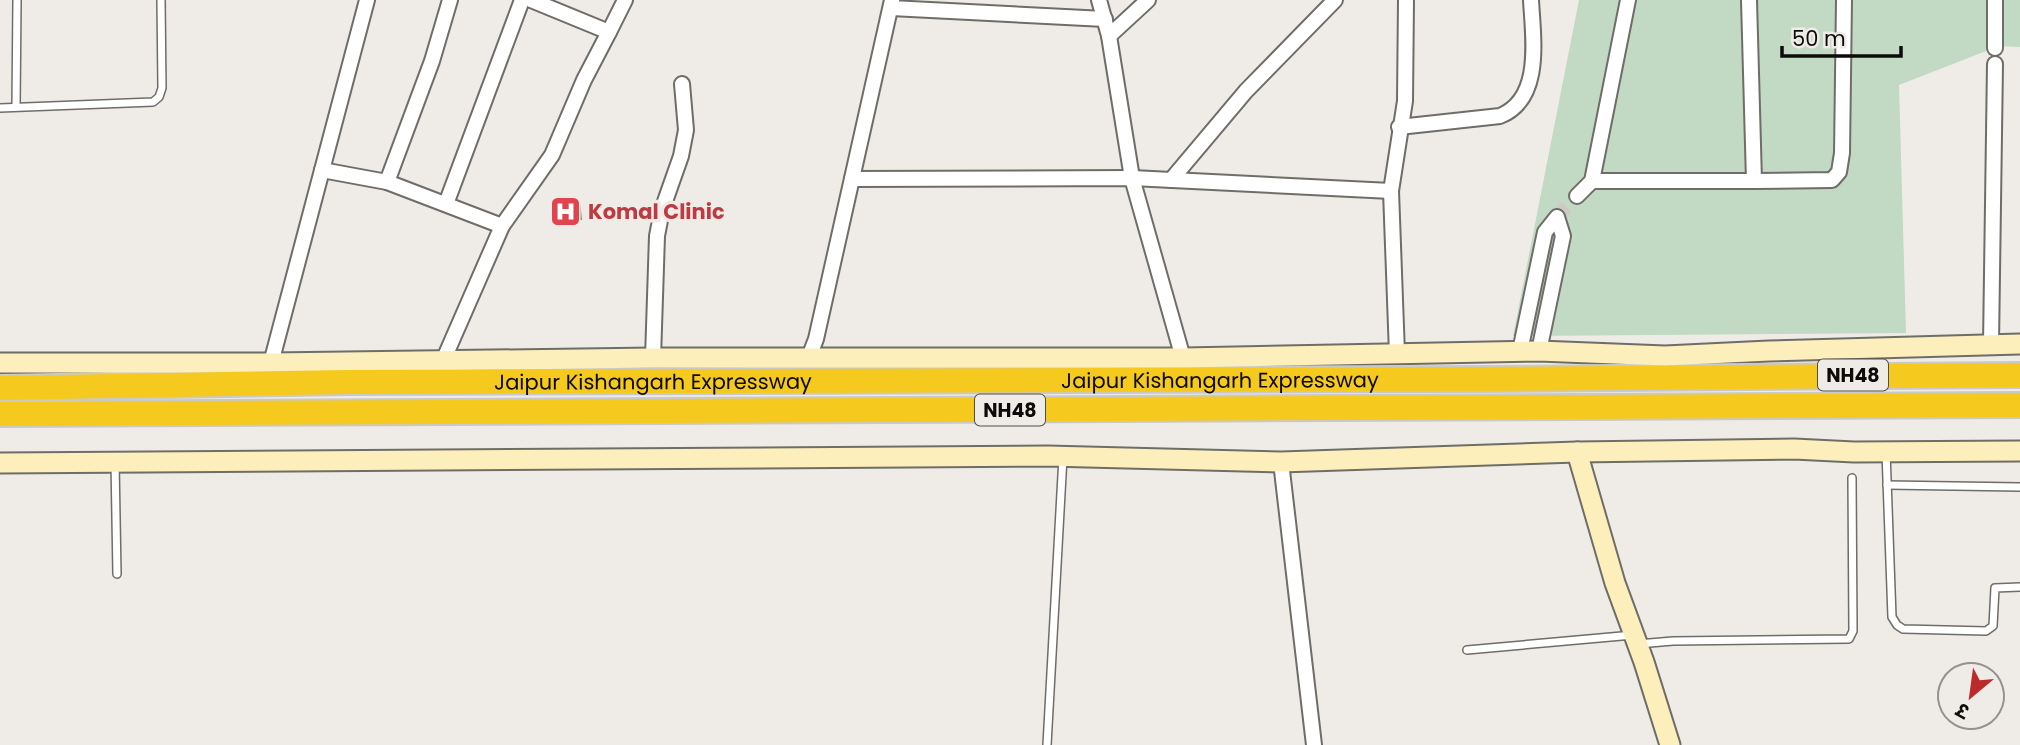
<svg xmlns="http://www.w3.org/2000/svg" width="2020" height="745" viewBox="0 0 2020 745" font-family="Poppins,'Noto Sans Devanagari',sans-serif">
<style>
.green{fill:#c2d9c4}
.building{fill:#dac8aa;stroke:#8d8a86;stroke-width:2}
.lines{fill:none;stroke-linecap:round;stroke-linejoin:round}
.street-tunnel{stroke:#cdcac6;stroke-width:14;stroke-dasharray:14 7;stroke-linecap:butt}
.lane-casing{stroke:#6f6d68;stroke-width:10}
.street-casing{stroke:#6f6d68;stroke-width:18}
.secondary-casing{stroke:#6f6d68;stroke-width:23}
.highway-casing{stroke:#cac9c9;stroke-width:28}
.lane{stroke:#fff;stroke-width:7}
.street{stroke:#fff;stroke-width:14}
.secondary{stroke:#fcefbb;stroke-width:19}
.highway{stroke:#f5c91d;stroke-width:24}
.labels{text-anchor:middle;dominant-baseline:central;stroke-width:7;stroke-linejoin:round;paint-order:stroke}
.shield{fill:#efece7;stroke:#504e4c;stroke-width:2}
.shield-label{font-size:19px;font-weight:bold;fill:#0c0b0a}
.health-label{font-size:21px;font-weight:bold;fill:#be3a42;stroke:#efece7;text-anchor:start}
.street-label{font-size:21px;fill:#0c0b0a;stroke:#efece7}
</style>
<rect width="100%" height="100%" fill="#efece7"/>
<!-- green -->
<polygon class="green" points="1579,0 2020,0 2020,47 1999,46 1899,85 1906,333 1513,336"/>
<!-- building -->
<polygon class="building" points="579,202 581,219 553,220 552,203"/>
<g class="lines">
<!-- street-tunnel -->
<polyline class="street-tunnel" points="1557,217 1577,196"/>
<defs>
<g id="lane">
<polyline points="16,107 17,0"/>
<polyline points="0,108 153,102 159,97 162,88 161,0"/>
<polyline points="1886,452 1892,617 1897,625 1903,629 1986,631 1993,626 1995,588 2020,587"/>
<polyline points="115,462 117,574"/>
<polyline points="1887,485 2020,487"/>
<polyline points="1638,644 1673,641 1849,639 1853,631 1852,478"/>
<polyline points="1467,650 1633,635"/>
<polyline points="1047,745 1063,457"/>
</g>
<g id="street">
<polyline points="531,0 609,32 625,0"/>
<polyline points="1099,0 1109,36 1132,178 1183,358"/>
<polyline points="891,8 1105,19"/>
<polyline points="1109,36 1148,0"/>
<polyline points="1995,48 1995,0"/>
<path d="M1399,127L1500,116C1543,99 1533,38 1531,0"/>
<polyline points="322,170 387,182 502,226 443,361"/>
<polyline points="852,179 1132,178 1391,191"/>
<polyline points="1171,180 1246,91 1335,0"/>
<polyline points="1592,181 1754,181 1749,0"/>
<polyline points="1754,181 1832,180 1839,172 1842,153 1844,0"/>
<polyline points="387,182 432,61 450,0"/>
<polyline points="1577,196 1592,181 1628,0"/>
<polyline points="446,204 522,0"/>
<polyline points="502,226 552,155 584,80 609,32"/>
<polyline points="1991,344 1995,64"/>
<polyline points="1520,351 1545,232 1557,217 1563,236 1539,351"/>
<polyline points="1397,354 1391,191 1405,101 1406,0"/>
<polyline points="809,357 816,339 892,0"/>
<polyline points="653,358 657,236 662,210 681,156 686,130 682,84"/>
<polyline points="271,363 367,0"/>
<polyline points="1281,462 1314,745"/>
</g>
<g id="secondary">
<polyline points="0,363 271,363 653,358 1183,358 1539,351 1665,356 1769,351 2020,344"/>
<polyline points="1577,452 1615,583 1644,662 1670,745"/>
<polyline points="0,463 1048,456 1281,462 1577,452 1794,449 1854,452 2020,451"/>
</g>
<g id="highway">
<path id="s1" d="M0,388L348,382L1476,379L2020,375"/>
<polyline points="0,414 2020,405"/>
</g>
</defs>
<!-- lane casing -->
<use href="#lane" class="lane-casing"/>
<!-- street casing -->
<use href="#street" class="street-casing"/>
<!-- secondary casing -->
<use href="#secondary" class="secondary-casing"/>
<!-- highway casing -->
<use href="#highway" class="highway-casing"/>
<!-- lane -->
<use href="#lane" class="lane"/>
<!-- street -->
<use href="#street" class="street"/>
<!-- secondary -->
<use href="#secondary" class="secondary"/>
<!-- highway -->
<use href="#highway" class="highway"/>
</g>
<!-- icons -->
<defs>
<symbol id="hospital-square" viewBox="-11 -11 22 22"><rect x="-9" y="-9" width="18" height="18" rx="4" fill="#e0444e" stroke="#efece7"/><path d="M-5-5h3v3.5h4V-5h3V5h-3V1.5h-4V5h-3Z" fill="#fff"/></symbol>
</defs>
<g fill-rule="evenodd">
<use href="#hospital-square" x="548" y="194" width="35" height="35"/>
</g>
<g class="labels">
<!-- shield labels -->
<g class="shield">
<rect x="1818" y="359.5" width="70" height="31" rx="5"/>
<rect x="975" y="394.5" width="70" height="31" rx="5"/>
</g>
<g class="shield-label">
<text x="1853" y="375">NH48</text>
<text x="1010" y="410">NH48</text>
</g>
<!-- health labels -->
<g class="health-label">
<text x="588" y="211">Komal Clinic</text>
</g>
<!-- street labels -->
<g class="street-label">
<text stroke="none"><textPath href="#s1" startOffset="1220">Jaipur Kishangarh Expressway</textPath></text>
<text stroke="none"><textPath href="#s1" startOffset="653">Jaipur Kishangarh Expressway</textPath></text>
</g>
</g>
<!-- north arrow -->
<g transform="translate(1971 696) rotate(209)"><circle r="33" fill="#efece7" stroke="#94928f" stroke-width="2"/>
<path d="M0-5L12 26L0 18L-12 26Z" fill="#bb2b2b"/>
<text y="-10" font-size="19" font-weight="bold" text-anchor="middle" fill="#0c0b0a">उ</text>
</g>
<!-- scale -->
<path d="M1782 46v10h119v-10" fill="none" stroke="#0c0b0a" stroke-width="3.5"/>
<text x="1792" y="46" font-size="21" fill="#0c0b0a" stroke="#efece7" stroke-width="5" paint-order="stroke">50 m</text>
</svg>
